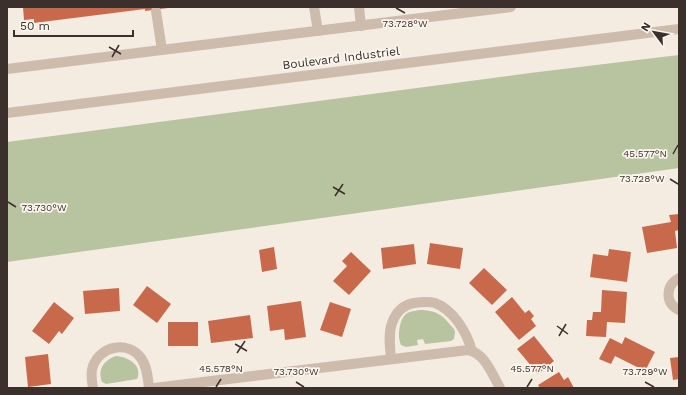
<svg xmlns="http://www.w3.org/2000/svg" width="686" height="395" viewBox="0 0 686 395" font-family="'Work Sans',sans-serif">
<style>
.green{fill:#b8c4a0}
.building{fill:#c8694b}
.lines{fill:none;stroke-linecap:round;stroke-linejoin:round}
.minor{stroke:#cdbbac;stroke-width:10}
.ticks{fill:none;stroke:#3b302b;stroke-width:1.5}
.labels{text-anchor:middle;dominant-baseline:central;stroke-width:3.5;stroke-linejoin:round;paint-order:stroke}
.street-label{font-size:12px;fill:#3b302b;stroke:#fbf5ee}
.ticks-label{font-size:10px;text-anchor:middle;fill:#3b302b;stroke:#fbf5ee;stroke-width:3.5;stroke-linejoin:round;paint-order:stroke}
</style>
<rect width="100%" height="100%" fill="#f4ebe1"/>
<!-- green -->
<g class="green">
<polygon points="679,55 679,168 7,262 7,142 530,73"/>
<path d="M419,310C438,310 443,316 454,329L455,332L454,339L451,341L425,344L423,339L417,340L418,345L406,347L401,345C397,337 399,320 406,314C410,311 415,311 419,310Z"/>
<path d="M116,356C128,357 143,365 137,379L106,384L102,382C97,370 104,360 116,356Z"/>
</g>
<!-- building -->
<g class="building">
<polygon points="23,7 168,7 168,8 145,11 145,9 34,23 34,19 24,20"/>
<polygon points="679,214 679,230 675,231 677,248 647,253 642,227 671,222 669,215"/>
<polygon points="430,243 463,248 460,269 427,264"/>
<polygon points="414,244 416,264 383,269 381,248"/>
<polygon points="274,247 277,269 262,272 259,250"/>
<polygon points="609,249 631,252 627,282 590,277 593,254 608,256"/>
<polygon points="351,252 371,271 349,295 333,281 347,266 342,261"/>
<polygon points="484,268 507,290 492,305 469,283"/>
<polygon points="147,286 171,304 157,323 133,305"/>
<polygon points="119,288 120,311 85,314 83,291"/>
<polygon points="602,290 627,292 625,323 607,322 606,337 586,336 587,320 592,320 593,312 601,312"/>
<polygon points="512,297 525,313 529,310 534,316 531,319 536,326 519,340 495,312"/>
<polygon points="301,301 306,337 285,340 284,329 270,331 267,306"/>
<polygon points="54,302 74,318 62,334 59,331 49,344 32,331"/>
<polygon points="330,302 351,309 342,337 320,330"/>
<polygon points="250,315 253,338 211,343 208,321"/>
<rect x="168" y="322" width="30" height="24"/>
<polygon points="534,336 554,361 538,374 517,349"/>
<polygon points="625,337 655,352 645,371 615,356 611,364 599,359 610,338 622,344"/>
<polygon points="48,354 51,384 28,387 25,357"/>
<polygon points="679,357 679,379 673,380 670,358"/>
<polygon points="559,372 564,380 568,377 574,388 540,388 538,385"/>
</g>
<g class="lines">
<!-- minor -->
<g class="minor">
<polyline points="314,7 318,31"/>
<polyline points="359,7 361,26"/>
<polyline points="156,11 162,50"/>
<polyline points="7,69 511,7"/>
<polyline points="7,113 679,29"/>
<path d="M679,278C665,286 665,303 679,310"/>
<path d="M391,359C390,347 388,334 392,323C396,312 403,305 414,303C421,302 428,301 435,303C454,310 467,333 472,351"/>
<path d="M93,388C92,381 90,374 93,366C100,346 128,340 141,358C147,366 148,378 149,388"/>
<path d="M154,388L468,350C485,353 492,374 500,388"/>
</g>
</g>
<!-- ticks -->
<path class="ticks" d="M396,8L405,13M109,47L121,54M112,57L119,45M673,154L678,145M670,179L678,184M333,187L345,194M335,196L343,184M8,202L16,207M557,326L568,334M559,336L566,324M235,344L247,351M237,353L245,341M296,382L304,387M645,382L654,387M216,387L221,379M527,387L532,379"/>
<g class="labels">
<!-- street labels -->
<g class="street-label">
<text transform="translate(341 58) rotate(-7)">Boulevard Industriel</text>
</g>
</g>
<g class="ticks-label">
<text x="405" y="27">73.728°W</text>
<text x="645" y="157">45.577°N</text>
<text x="642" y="182">73.728°W</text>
<text x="44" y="211">73.730°W</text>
<text x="221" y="372">45.578°N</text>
<text x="532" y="372">45.577°N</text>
<text x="296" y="375">73.730°W</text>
<text x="645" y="375">73.729°W</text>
</g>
<!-- border -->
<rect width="686" height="395" fill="none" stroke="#3b302b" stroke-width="16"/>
<!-- north arrow -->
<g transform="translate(654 32) rotate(302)" stroke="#fbf5ee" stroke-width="3" paint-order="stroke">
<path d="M0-3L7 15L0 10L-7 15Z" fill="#3b302b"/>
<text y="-6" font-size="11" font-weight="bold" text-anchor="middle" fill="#3b302b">N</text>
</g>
<!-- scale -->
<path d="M14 30v6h119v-6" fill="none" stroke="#3b302b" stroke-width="2"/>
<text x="20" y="30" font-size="12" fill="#3b302b" stroke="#fbf5ee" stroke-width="3" paint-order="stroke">50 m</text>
</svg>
